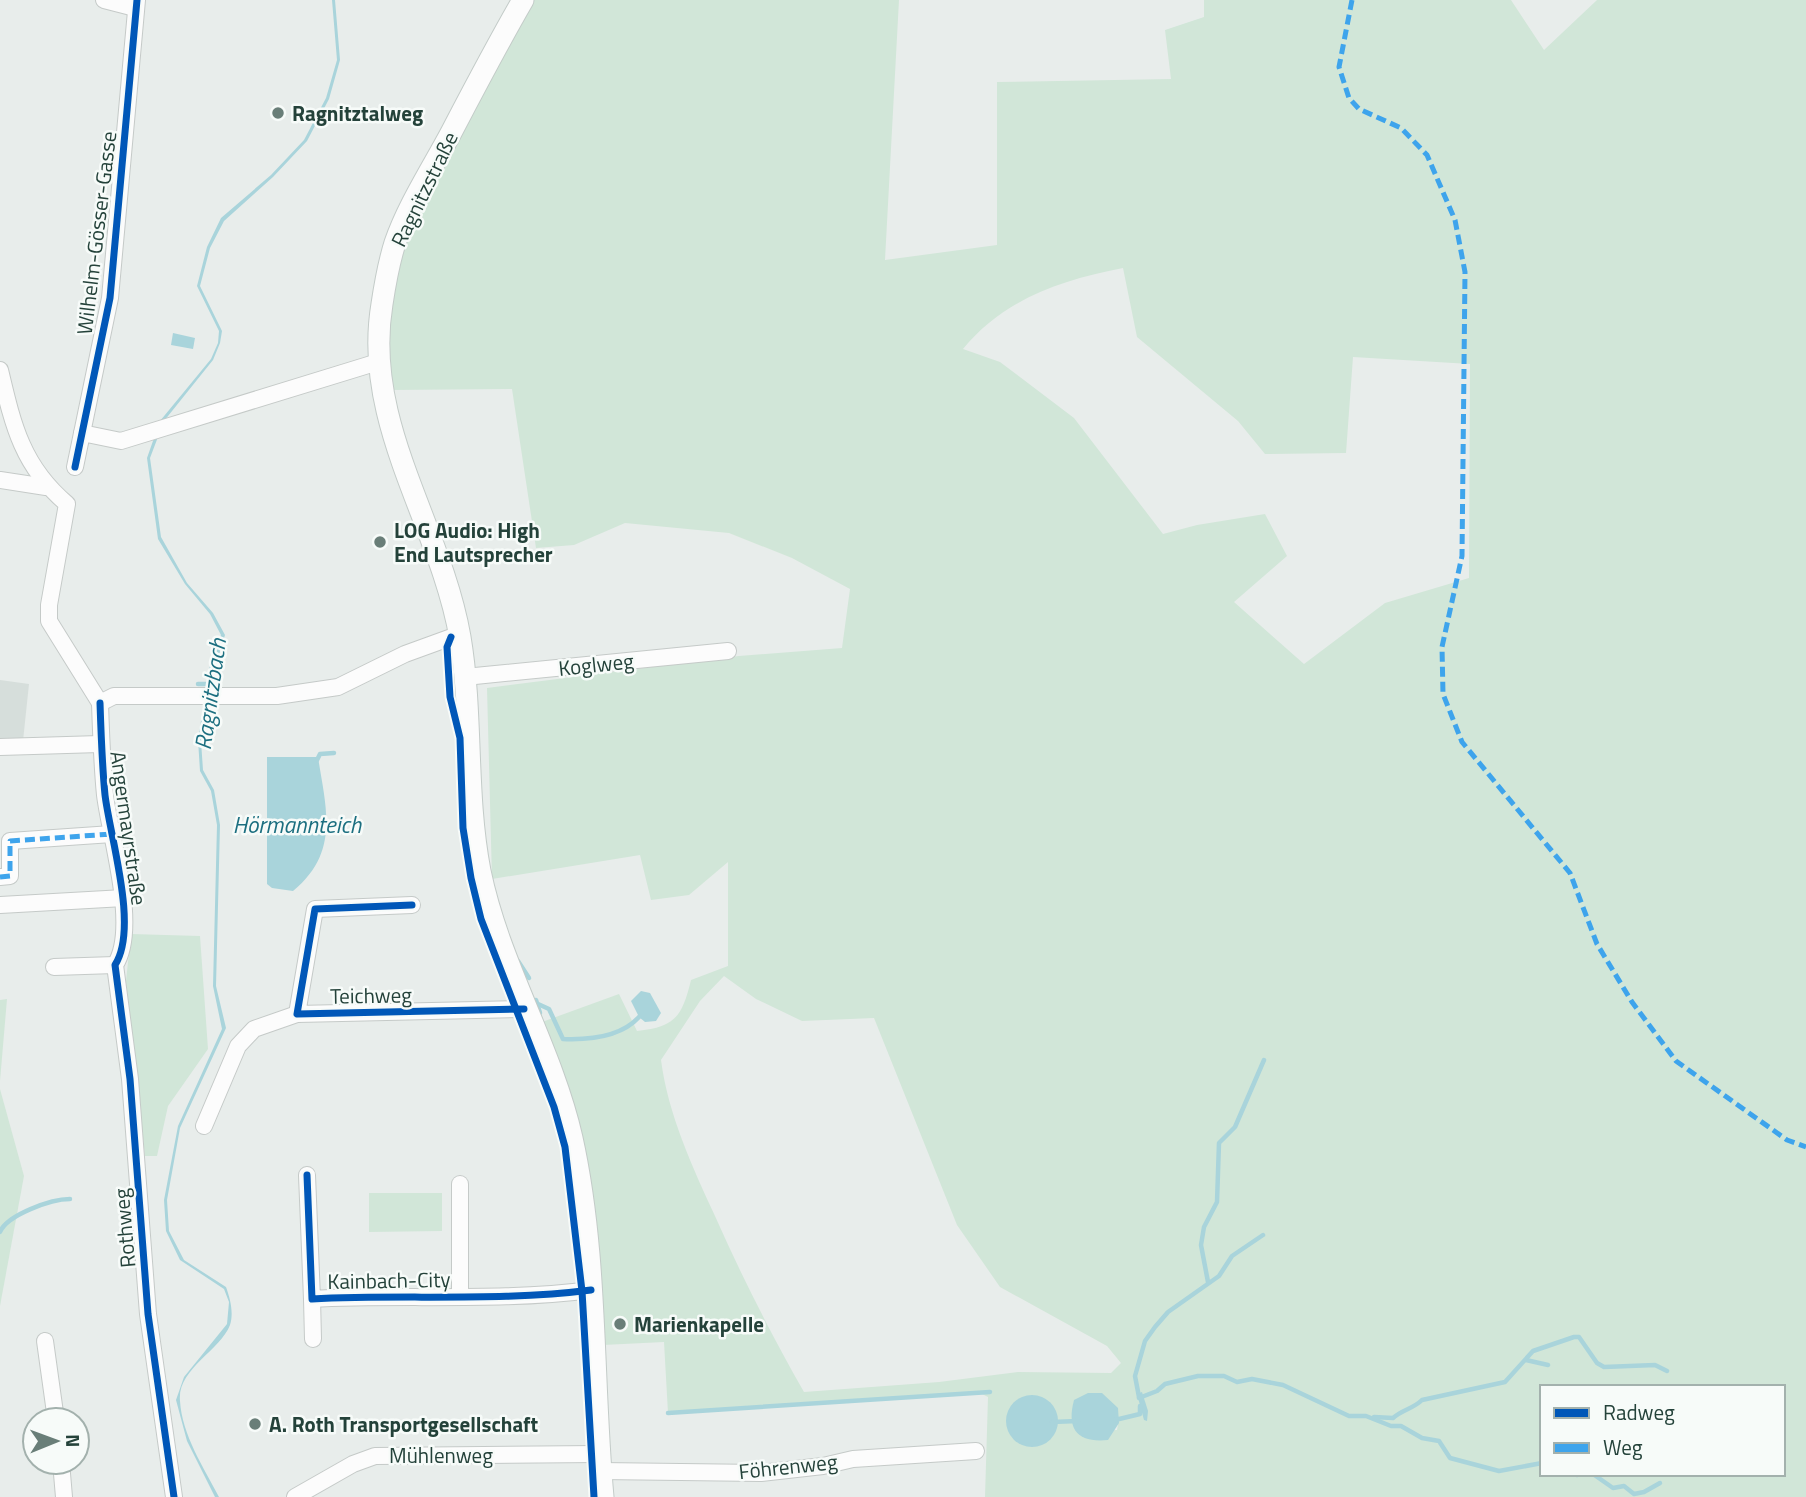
<svg xmlns="http://www.w3.org/2000/svg" width="1806" height="1497" viewBox="0 0 1806 1497" font-family="'Titillium Web',sans-serif">
<style>
.built{fill:#d6dedb}
.green{fill:#d1e6d8;fill-rule:evenodd}
.water{fill:#a9d4db}
.lines{fill:none;stroke-linecap:round;stroke-linejoin:round}
.stream{stroke:#a9d4db;stroke-width:4.5}
.street-casing{stroke:#c5cac8;stroke-width:18}
.secondary-casing{stroke:#c3cbc8;stroke-width:23}
.street{stroke:#fcfcfc;stroke-width:16}
.secondary{stroke:#fcfcfc;stroke-width:21}
.quiet{stroke:#3ea4ec;stroke-width:5;stroke-dasharray:10 5;stroke-linecap:butt}
.cycleway-casing{stroke:#f7fbf9;stroke-width:11}
.cycleway{stroke:#0057b8;stroke-width:7}
.poi-dot{fill:#697e78;stroke:#f7fbf9;stroke-width:2.5}
.labels{text-anchor:middle;dominant-baseline:central;stroke-width:5;stroke-linejoin:round;paint-order:stroke}
.poi-label{font-size:21px;font-weight:bold;fill:#24423a;stroke:#f7fbf9;text-anchor:start}
.street-label{font-size:21px;fill:#24423a;stroke:#f7fbf9}
.water-label{font-size:23px;font-style:italic;fill:#1c6f80;stroke:#f7fbf9}
</style>
<rect width="100%" height="100%" fill="#e8edeb"/>
<!-- built -->
<polygon class="built" points="0,680 29,684 23,741 0,741"/>
<!-- green -->
<g class="green">
<path d="M533,0H899L885,260L997,245V82L1171,79L1165,30L1204,17V0H1511L1544,50L1597,0H1806V1497H985L988,1397L980,1393L668,1413L664,1342L603,1345L542,1022L619,994L637,1031C675,1027 682,1017 691,980L728,966V862L689,895L651,900L640,855L492,879L487,688L739,656L842,648L850,589L792,558L729,533L625,523L574,545L536,548L512,389L391,390L384,331L403,246ZM1123,268L1137,337L1238,421L1265,454L1346,453L1353,357L1470,364L1469,578L1385,603L1304,664L1234,602L1287,556L1265,514L1197,525L1163,534L1074,418L1000,362L963,349C1004,299 1061,280 1123,268ZM724,976L756,999L802,1021L874,1018L957,1225L1000,1287L1107,1346L1121,1363L1111,1373L1018,1372L939,1382L804,1392C771,1334 742,1277 715,1216C692,1166 668,1114 661,1060L700,1001ZM1542,1387H1783V1474H1542ZM1072,1410L1119,1418L1117,1430L1077,1432Z"/>
<polygon points="131,934 200,936 208,1049 168,1106 157,1156 145,1156 126,981"/>
<polygon points="7,999 0,1081 0,1000"/>
<polygon points="0,1089 24,1176 0,1306"/>
<polygon points="369,1193 442,1193 442,1231 369,1232"/>
</g>
<!-- water -->
<g class="water">
<path d="M332,0H335L340,60L329,99L307,141L273,177L224,221L210,248L200,286L222,331L220,343L213,360L164,421L150,458L161,537L187,583L213,613L225,635L210,684L201,741L203,770L214,790L220,825L216,986L226,1028L180,1128L167,1200L169,1231L184,1260L226,1287C230,1298 234,1313 230,1325C220,1351 177,1369 180,1401C182,1435 204,1468 219,1497H215L187,1441L176,1400L184,1377L227,1324L229,1302L224,1289L180,1260L166,1231L164,1200L178,1126L222,1029L213,986L217,825L211,791L200,771L198,740L209,669L221,635L210,614L185,584L158,539L147,458L160,421L211,359L218,343L219,331L197,286L207,247L221,218L271,175L304,140L326,98L337,60Z"/>
<polygon points="173,333 195,338 193,349 171,345"/>
<path d="M267,757H318C326,809 340,852 293,891L272,888L267,884Z"/>
<polygon points="641,991 650,993 661,1013 656,1021 645,1022 639,1017 631,1001"/>
<polygon points="1142,1392 1148,1411 1147,1421 1144,1420 1137,1394"/>
<path d="M1088,1393H1102L1118,1408L1119,1423L1108,1440C1078,1443 1066,1430 1074,1400Z"/>
<circle cx="1032" cy="1421" r="26"/>
</g>
<g class="lines">
<!-- stream -->
<g class="stream">
<polyline points="198,684 208,684"/>
<polyline points="317,760 320,754 334,753"/>
<polyline points="518,961 529,978"/>
<polyline points="536,1000 540,1013"/>
<path d="M538,1004L549,1009L563,1039C589,1040 621,1037 639,1017"/>
<path d="M0,1232C7,1215 51,1199 70,1199"/>
<polyline points="1208,1282 1201,1245 1204,1227 1217,1202 1219,1143 1235,1127 1264,1060"/>
<polyline points="1526,1360 1548,1365"/>
<polyline points="1139,1397 1135,1376 1145,1341 1155,1327 1168,1312 1219,1276 1232,1256 1263,1235"/>
<polyline points="1139,1398 1157,1391 1165,1384 1198,1376 1224,1376 1237,1382 1252,1379 1283,1385 1349,1416 1366,1416 1391,1426 1401,1426 1422,1438 1439,1441 1450,1458 1499,1471 1542,1463"/>
<polyline points="668,1413 990,1392"/>
<path d="M1374,1417L1393,1418C1403,1409 1413,1409 1422,1400L1505,1382L1533,1351L1574,1337H1579L1597,1363L1604,1367L1655,1365L1667,1371"/>
<polyline points="1115,1420 1140,1414 1140,1406"/>
<polyline points="1052,1422 1078,1421"/>
<polyline points="1576,1474 1577,1475"/>
<polyline points="1593,1474 1613,1488 1624,1486 1634,1494 1644,1492 1660,1483"/>
</g>
<defs>
<g id="street">
<polyline points="104,0 135,8"/>
<path d="M0,370C13,425 22,466 67,504L49,605V621L100,703"/>
<polyline points="82,433 121,441 378,362"/>
<polyline points="75,467 110,298 137,0"/>
<polyline points="0,480 46,487"/>
<polyline points="465,677 728,651"/>
<path d="M100,703C101,734 102,764 105,795C110,837 139,928 115,965L130,1079L148,1314L174,1497"/>
<polyline points="100,703 114,696 277,696 338,687 405,654 460,634"/>
<polyline points="0,747 100,744"/>
<polyline points="0,877 10,876 10,841 112,834"/>
<polyline points="0,905 124,898"/>
<polyline points="412,905 315,909 297,1014 525,1009"/>
<polyline points="54,967 115,965"/>
<polyline points="204,1126 238,1046 254,1029 297,1014"/>
<path d="M307,1175L312,1299C404,1294 498,1302 591,1290"/>
<polyline points="460,1184 460,1297"/>
<polyline points="312,1299 313,1339"/>
<polyline points="45,1341 56,1420"/>
<polyline points="61,1462 64,1497"/>
<polyline points="600,1471 761,1473 823,1466 853,1459 976,1451"/>
<polyline points="295,1497 353,1464 375,1456 598,1454"/>
</g>
<path id="secondary" d="M523,0C498,43 475,87 452,131C433,167 408,205 395,243C389,262 385,284 382,304C362,424 440,523 460,637C473,714 465,793 480,871C499,964 551,1046 572,1138C598,1255 592,1378 603,1497"/>
</defs>
<!-- street casing -->
<use href="#street" class="street-casing"/>
<!-- secondary casing -->
<use href="#secondary" class="secondary-casing"/>
<!-- street -->
<use href="#street" class="street"/>
<!-- secondary -->
<use href="#secondary" class="secondary"/>
<!-- quiet -->
<g class="quiet">
<polyline points="1352,0 1339,67 1349,98 1359,109 1401,128 1427,155 1455,220 1465,272 1462,556 1442,647 1443,694 1462,742 1570,873 1597,944 1632,1002 1676,1061 1787,1140 1806,1147"/>
<polyline points="0,877 10,876 10,841 112,834"/>
</g>
<defs>
<g id="cycleway">
<polyline points="75,467 110,298 137,0"/>
<polyline points="451,637 447,647 450,697 460,738 463,828 471,878 481,919 554,1107 565,1147 582,1291 594,1497"/>
<path d="M100,703C101,734 102,764 105,795C110,837 139,928 115,965L130,1079L148,1314L174,1497"/>
<polyline points="412,905 315,909 297,1014 524,1009"/>
<path d="M307,1175L312,1299C404,1294 498,1302 591,1290"/>
</g>
</defs>
<!-- cycleway casing -->
<use href="#cycleway" class="cycleway-casing"/>
<!-- cycleway -->
<use href="#cycleway" class="cycleway"/>
</g>
<!-- markers -->
<g class="poi-dot">
<circle cx="278" cy="113" r="7"/>
<circle cx="380" cy="542" r="7"/>
<circle cx="620" cy="1324" r="7"/>
<circle cx="255" cy="1424" r="7"/>
</g>
<g class="labels">
<!-- poi labels -->
<g class="poi-label">
<text x="292" y="113">Ragnitztalweg</text>
<text x="394" y="530">LOG Audio: High<tspan x="394" dy="24">End Lautsprecher</tspan></text>
<text x="634" y="1324">Marienkapelle</text>
<text x="269" y="1424">A. Roth Transportgesellschaft</text>
</g>
<!-- street labels -->
<g class="street-label">
<text transform="translate(424 189) rotate(-64)">Ragnitzstraße</text>
<text transform="translate(96 233) rotate(-83)">Wilhelm-Gösser-Gasse</text>
<text transform="translate(596 664) rotate(-6)">Koglweg</text>
<text transform="translate(129 828) rotate(82)">Angermayrstraße</text>
<text transform="translate(371 995) rotate(-1)">Teichweg</text>
<text transform="translate(124 1228) rotate(-95)">Rothweg</text>
<text transform="translate(389 1280) rotate(-1)">Kainbach-City</text>
<text x="441" y="1455">Mühlenweg</text>
<text transform="translate(788 1466) rotate(-6)">Föhrenweg</text>
</g>
<!-- water labels -->
<g class="water-label">
<text transform="translate(210 694) rotate(-82)">Ragnitzbach</text>
<text x="297" y="824">Hörmannteich</text>
</g>
</g>
<!-- legend -->
<rect x="1540" y="1385" width="245" height="91" fill="#f7fbf9" stroke="#a3b1ad" stroke-width="2"/>
<rect x="1554" y="1408" width="35" height="10" fill="#0057b8" stroke="#a3b1ad" stroke-width="2"/>
<text x="1603" y="1420" font-size="21" fill="#24423a">Radweg</text>
<rect x="1554" y="1443" width="35" height="10" fill="#3ea4ec" stroke="#a3b1ad" stroke-width="2"/>
<text x="1603" y="1455" font-size="21" fill="#24423a">Weg</text>
<!-- north arrow -->
<g transform="translate(56 1441) rotate(89)"><circle r="33" fill="#f7fbf9" stroke="#a3b1ad" stroke-width="2"/>
<path d="M0-5L12 26L0 18L-12 26Z" fill="#697e78"/>
<text y="-10" font-size="19" font-weight="bold" text-anchor="middle" fill="#24423a">N</text>
</g>
</svg>
